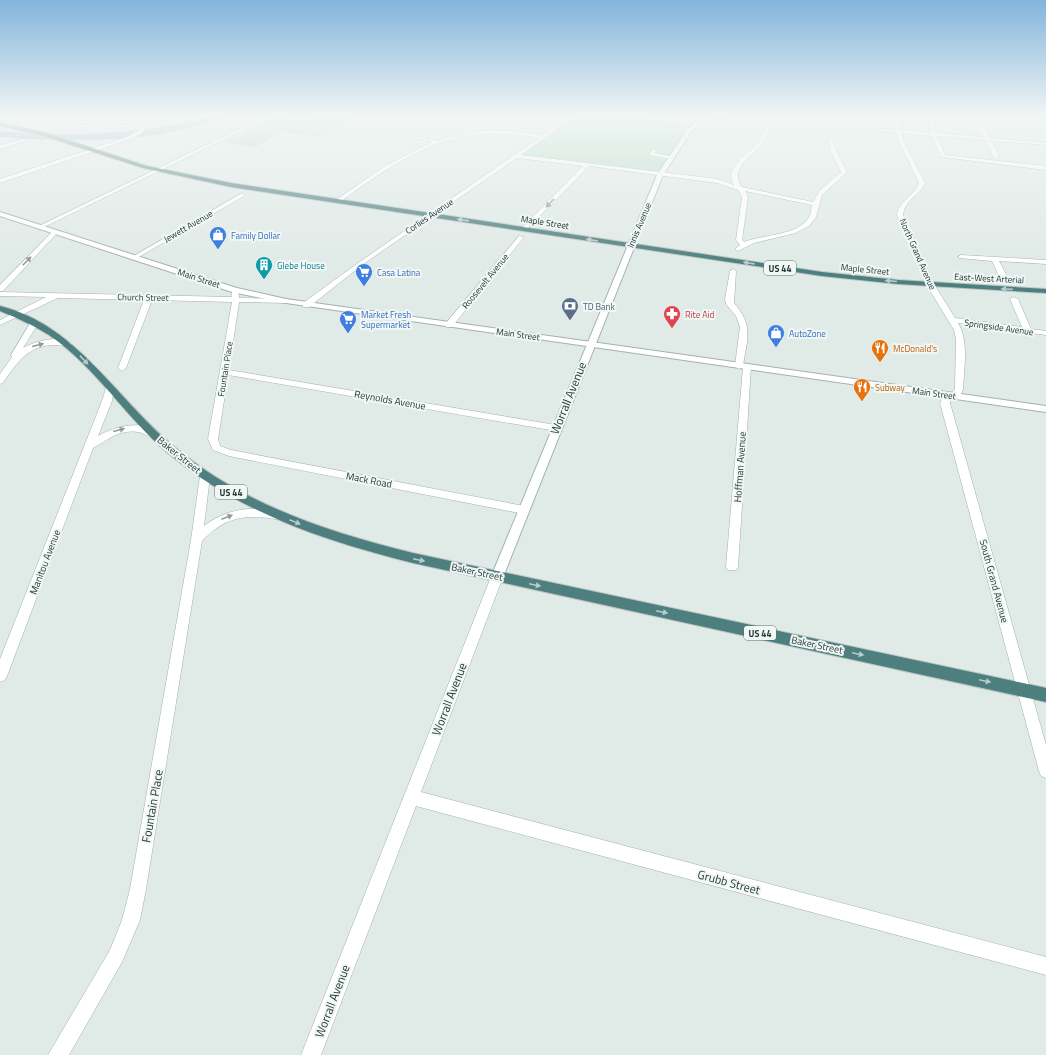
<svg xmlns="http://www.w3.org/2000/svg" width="1046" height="1055" viewBox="0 0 1046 1055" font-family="'Titillium Web',sans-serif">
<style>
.green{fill:#badac9}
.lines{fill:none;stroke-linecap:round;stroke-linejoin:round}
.river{fill:#8bb4cb;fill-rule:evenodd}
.minor-casing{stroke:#a3b1af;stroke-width:1}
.tertiary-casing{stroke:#a3b1af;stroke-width:2}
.secondary-casing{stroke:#a0b5b1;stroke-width:2}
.trunk-casing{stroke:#bdc4c3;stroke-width:2}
.minor{fill:#fff;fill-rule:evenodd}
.tertiary{fill:#fff;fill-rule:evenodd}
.secondary{fill:#fff;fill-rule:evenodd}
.trunk{fill:#4c7f7e;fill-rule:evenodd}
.oneway{fill:#909c9b}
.oneway2{fill:#b7cdcb}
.labels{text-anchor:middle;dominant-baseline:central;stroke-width:4;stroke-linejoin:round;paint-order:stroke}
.far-street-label{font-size:9px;fill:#223937;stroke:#f0f7f5}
.far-shop-label{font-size:9px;fill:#366cbe;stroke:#f0f7f5;text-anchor:start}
.far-culture-label{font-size:9px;fill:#0d838f;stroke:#f0f7f5;text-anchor:start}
.shield{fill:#f0f7f5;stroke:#607270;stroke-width:1}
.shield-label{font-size:9px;font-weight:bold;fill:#223937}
.far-service-label{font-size:9px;fill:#4e5e75;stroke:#f0f7f5;text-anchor:start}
.far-health-label{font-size:9px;fill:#be3a42;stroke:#f0f7f5;text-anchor:start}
.far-food-label{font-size:9px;fill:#c56008;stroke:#f0f7f5;text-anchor:start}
.street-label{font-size:10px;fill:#223937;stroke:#f0f7f5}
.near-street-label{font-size:12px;fill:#223937;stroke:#f0f7f5}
</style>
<rect width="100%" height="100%" fill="#e0eae7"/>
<!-- green -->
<g class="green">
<polygon points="314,116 359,116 321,137 283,132 255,147 223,142 274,118 304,121"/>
<polygon points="574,116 631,116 692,127 660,175 517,156"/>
</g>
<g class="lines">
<!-- river -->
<path class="river" d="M212,116H228L226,118C205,123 183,130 161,134C108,142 54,141 0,137V131C74,137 140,135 212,116Z"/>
<defs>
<g id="minor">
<path d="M100,116C114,116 126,122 140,123C155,123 171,116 186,116L147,124L142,133L131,139L0,183V179L127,137L138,131L142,126L113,128L0,124V122L113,126L132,124Z"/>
<polygon points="266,116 272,116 42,228 37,227"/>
<path d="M546,116L569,118L576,116L521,155L718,179L734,185C722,166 752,153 761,139C764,135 765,130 766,124L700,121L698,119L788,123L790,125H770C768,152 724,164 742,187L813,202L820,190L841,172L831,152L828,138L830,137L832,138L837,152L847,172L822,195L816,217L809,226L796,233L754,243L738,251L735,249L740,245L736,240L742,197L738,190L717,183L589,166L526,230H522V228L583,166L517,158L362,265L309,307H303V303L358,263L539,138C521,135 503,133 484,134C429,137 383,171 340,202H336V200L385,166L432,142L367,127V125L438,141L458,135L483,131H512L543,135L565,120ZM745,191L812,205C811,210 811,216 807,220C796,235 762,235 744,242L742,240L748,197Z"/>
<path d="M895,116H899L901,130L931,133L929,119L926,116H931L933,118L936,133L984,137L975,123L966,116C978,116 983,128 990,138L1046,143V145L991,141L999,156L996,158L993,156L986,140L937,136L945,155L1046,166V170L941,157L932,136L902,133V139L925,183C919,196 905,200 903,215L934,284L955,318L1022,327L1010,299L1014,297L1018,299L1031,329L1046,331V335L958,323C969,341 964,368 963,389L960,396L950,400V403L1046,745V778L1041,776L1039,771L940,403L943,397L953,392L955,389L956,339L954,330L926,284L897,215C900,200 914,196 919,183L898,139L897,133L847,127L849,126L896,130Z"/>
<polygon points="24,139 26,141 0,149 0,145"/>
<polygon points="653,149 656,151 654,153 675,157 672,159 649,155"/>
<polygon points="242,193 245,195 244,196 137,258 132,257"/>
<polygon points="53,231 58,232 3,291 0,291 0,285"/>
<polygon points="519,236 524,237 452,327 446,327 446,323"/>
<polygon points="961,255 1046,260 1046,264 999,261 1007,276 1003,278 999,276 992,261 959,258 958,257"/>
<path d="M733,269L736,271L734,303C754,326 747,339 743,366L739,369L735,366L740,327L736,316L726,304L725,299L730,271Z"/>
<polygon points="232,288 238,288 239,298 286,299 290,301 286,303 239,302 229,370 556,425 561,428 556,431 228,375 218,439 220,446 231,450 524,506 529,510 528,513 524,514 229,456 213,450 208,439 232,302 152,300 126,368 122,371 118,368 144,300 58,298 0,325 0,320 46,297 0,296 0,292 232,297"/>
<path d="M32,320L39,322L23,348C35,341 61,334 72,344C68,348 63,345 57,345C29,344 17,362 3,383L0,384V374L12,357L11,355Z"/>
<polygon points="747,364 751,367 738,567 736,570 728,570 726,567 743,367"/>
<path d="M110,385L114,388L112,401L98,436C113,427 145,418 158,434L153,437C148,436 143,433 138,432C119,429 108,440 93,448L7,676L5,680L0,682V659L102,401L106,388Z"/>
<path d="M205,473L210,476L204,526C225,509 254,505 280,512L281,515L276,519C244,514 225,517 202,541L146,889L140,920L122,962L69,1055H48L110,950L122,920L130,889L191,540L200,476Z"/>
<polygon points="497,572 501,574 503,577 421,792 1046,957 1046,975 416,806 321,1055 301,1055 491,577 493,574"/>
</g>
<polygon id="tertiary" points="0,212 237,288 286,299 1046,406 1046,412 286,303 232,292 0,216"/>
<polygon id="secondary" points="701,116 706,116 691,132 663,175 503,577 502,580 497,582 492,580 491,577 657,175 687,130"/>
<g id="trunk">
<polygon points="0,122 47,133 147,166 231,183 822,272 898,280 1046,289 1046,293 898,284 822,276 231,187 143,168 43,136 0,126"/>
<path d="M0,306C78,325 118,402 177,449C245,505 328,532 413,553L1046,688V702L413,563C325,541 240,513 169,454C126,418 96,367 49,335C33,325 17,318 0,311Z"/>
</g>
</defs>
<!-- minor casing -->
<use href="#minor" class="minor-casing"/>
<!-- tertiary casing -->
<use href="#tertiary" class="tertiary-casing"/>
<!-- secondary casing -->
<use href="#secondary" class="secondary-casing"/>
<!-- trunk casing -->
<use href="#trunk" class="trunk-casing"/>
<!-- minor -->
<use href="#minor" class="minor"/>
<!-- tertiary -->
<use href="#tertiary" class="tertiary"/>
<!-- secondary -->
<use href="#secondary" class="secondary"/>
<!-- trunk -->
<use href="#trunk" class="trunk"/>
</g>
<!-- one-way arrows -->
<defs><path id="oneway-solid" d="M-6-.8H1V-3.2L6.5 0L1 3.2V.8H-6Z"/></defs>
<g class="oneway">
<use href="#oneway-solid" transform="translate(550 203) rotate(134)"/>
<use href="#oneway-solid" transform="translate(27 261) rotate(-46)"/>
<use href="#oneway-solid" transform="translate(38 345) rotate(-14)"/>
<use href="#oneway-solid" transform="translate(119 430) rotate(-15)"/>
<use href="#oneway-solid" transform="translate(227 517) rotate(-21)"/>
</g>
<g class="oneway2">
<use href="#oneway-solid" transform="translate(463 220) rotate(-171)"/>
<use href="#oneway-solid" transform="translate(592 240) rotate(-171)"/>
<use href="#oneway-solid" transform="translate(749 263) rotate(-171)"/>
<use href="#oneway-solid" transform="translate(891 281) rotate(-175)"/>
<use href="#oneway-solid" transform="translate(1007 289) rotate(-177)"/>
<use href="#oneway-solid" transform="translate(84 360) rotate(47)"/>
<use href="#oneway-solid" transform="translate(295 522) rotate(22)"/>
<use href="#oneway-solid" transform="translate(419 560) rotate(12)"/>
<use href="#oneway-solid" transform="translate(535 585) rotate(12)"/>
<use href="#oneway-solid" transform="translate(662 612) rotate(12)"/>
<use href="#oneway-solid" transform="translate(858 654) rotate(12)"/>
<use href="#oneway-solid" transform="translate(985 681) rotate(12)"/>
</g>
<!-- sky -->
<linearGradient id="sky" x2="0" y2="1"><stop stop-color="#83b4dc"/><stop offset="0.44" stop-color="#f1f6f4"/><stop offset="1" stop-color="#f1f6f4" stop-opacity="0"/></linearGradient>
<rect width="1046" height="264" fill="url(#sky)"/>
<!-- icons -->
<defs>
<symbol id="shop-pin" viewBox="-11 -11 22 30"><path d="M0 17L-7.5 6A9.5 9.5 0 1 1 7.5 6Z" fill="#3f7fe0" stroke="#f0f7f5"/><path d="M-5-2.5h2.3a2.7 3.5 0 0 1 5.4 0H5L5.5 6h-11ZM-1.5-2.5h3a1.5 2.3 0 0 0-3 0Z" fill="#fff"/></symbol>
<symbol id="building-pin" viewBox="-11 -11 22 30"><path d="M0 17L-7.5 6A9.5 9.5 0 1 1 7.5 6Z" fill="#0f9aa8" stroke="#f0f7f5"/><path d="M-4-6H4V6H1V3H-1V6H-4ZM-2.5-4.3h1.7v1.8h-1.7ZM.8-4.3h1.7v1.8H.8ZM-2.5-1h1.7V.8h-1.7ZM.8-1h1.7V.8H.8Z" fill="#fff"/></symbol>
<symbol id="supermarket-pin" viewBox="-11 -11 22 30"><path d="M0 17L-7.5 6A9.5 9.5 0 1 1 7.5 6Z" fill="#3f7fe0" stroke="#f0f7f5"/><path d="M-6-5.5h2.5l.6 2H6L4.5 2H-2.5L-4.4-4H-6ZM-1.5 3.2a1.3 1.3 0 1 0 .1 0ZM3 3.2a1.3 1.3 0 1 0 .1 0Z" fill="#fff"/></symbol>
<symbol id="bank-pin" viewBox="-11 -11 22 30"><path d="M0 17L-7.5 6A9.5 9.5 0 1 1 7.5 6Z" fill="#5c6f8a" stroke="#f0f7f5"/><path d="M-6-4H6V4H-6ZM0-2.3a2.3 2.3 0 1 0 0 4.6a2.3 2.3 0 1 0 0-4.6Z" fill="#fff"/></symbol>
<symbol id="pharmacy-pin" viewBox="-11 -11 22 30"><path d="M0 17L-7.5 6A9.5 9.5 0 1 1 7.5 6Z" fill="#e0444e" stroke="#f0f7f5"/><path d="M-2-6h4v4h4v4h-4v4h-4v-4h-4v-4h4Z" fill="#fff"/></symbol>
<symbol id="restaurant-pin" viewBox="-11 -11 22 30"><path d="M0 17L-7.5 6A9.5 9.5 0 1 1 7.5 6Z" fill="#e8710a" stroke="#f0f7f5"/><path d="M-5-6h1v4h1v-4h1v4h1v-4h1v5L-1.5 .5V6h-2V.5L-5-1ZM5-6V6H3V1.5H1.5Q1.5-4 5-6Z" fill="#fff"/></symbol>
</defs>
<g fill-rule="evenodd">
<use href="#shop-pin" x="208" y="225" width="20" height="27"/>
<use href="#building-pin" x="254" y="255" width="20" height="27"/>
<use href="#supermarket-pin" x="354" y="262" width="20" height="27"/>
<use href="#bank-pin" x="560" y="296" width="20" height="27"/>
<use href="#pharmacy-pin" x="662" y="304" width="20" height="27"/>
<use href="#supermarket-pin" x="338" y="309" width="20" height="27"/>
<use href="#shop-pin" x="766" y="323" width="20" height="27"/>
<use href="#restaurant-pin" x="870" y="338" width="20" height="27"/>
<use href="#restaurant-pin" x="852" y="377" width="20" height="27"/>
</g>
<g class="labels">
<!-- far-street labels -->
<g class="far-street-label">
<text transform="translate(429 216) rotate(-34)">Corlies Avenue</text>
<text transform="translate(545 222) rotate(9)">Maple Street</text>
<text transform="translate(639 225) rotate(-67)">Innis Avenue</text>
<text transform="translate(188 226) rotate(-30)">Jewett Avenue</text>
<text transform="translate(918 254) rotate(66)">North Grand Avenue</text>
<text transform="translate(865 269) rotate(6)">Maple Street</text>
<text transform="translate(199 278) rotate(18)">Main Street</text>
<text transform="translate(989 278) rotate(3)">East-West Arterial</text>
<text transform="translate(485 281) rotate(-51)">Roosevelt Avenue</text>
<text transform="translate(143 297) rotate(1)">Church Street</text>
<text transform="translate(999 327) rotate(8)">Springside Avenue</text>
<text transform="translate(518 334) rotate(8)">Main Street</text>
<text transform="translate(225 369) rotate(-81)">Fountain Place</text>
<text transform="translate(934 393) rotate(8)">Main Street</text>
</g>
<!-- far-shop labels -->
<g class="far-shop-label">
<text x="231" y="235">Family Dollar</text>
<text x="377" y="272">Casa Latina</text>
<text x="361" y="314">Market Fresh<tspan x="361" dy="10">Supermarket</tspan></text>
<text x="789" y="333">AutoZone</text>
</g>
<!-- far-culture labels -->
<g class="far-culture-label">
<text x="277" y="265">Glebe House</text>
</g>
<!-- shield labels -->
<g class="shield">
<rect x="764" y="261" width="32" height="14" rx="3"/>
<rect x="215" y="485" width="32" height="14" rx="3"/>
<rect x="744" y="626" width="32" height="14" rx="3"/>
</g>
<g class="shield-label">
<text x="780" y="268">US 44</text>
<text x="231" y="492">US 44</text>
<text x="760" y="633">US 44</text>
</g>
<!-- far-service labels -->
<g class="far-service-label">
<text x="583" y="306">TD Bank</text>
</g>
<!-- far-health labels -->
<g class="far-health-label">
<text x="685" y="314">Rite Aid</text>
</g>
<!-- far-food labels -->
<g class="far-food-label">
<text x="893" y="348">McDonald's</text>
<text x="875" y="387">Subway</text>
</g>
<!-- street labels -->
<g class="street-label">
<text transform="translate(390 400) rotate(10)">Reynolds Avenue</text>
<text transform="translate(179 455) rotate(39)">Baker Street</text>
<text transform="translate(740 467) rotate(-86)">Hoffman Avenue</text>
<text transform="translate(369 480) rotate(11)">Mack Road</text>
<text transform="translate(45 562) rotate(-69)">Manitou Avenue</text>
<text transform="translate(477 572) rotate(12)">Baker Street</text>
<text transform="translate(994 581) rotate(75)">South Grand Avenue</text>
<text transform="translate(817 645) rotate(12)">Baker Street</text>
</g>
<!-- near-street labels -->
<g class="near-street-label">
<text transform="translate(568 398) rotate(-68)">Worrall Avenue</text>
<text transform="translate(449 699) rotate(-69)">Worrall Avenue</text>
<text transform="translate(152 806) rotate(-80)">Fountain Place</text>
<text transform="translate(729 882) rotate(15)">Grubb Street</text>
<text transform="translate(332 1001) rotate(-69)">Worrall Avenue</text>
</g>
</g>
</svg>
